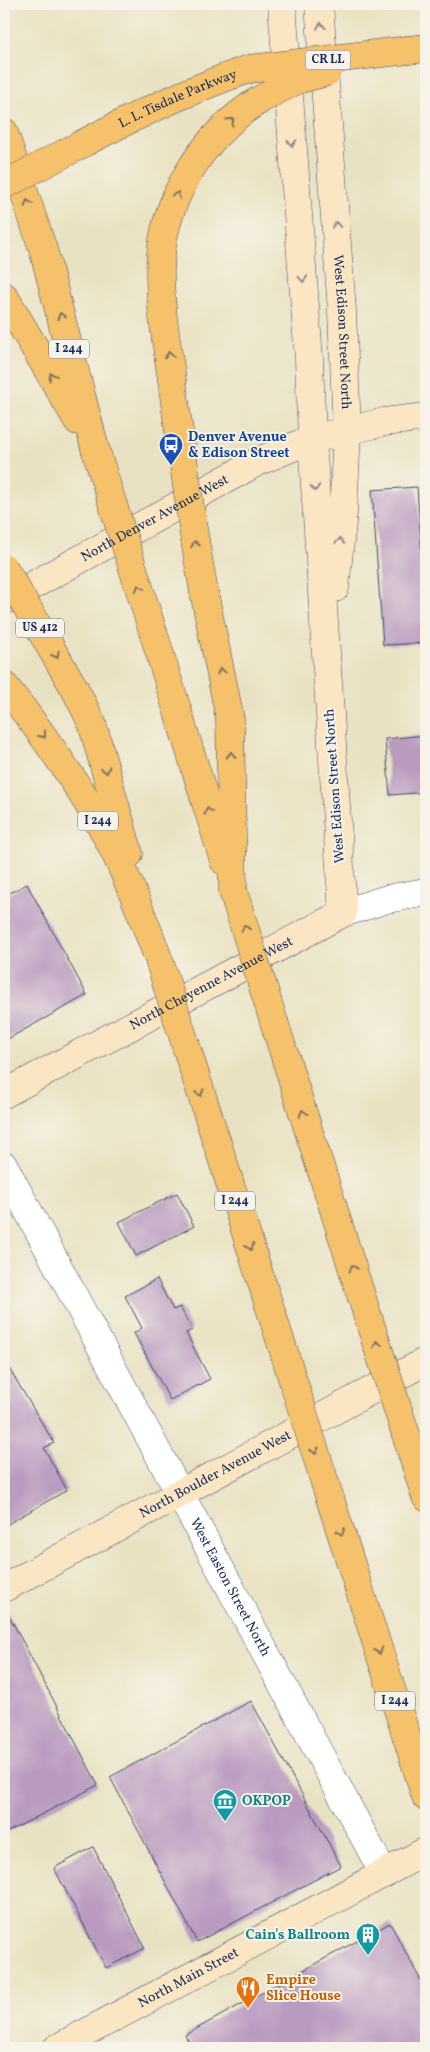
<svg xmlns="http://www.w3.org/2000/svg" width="430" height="2052" viewBox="0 0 430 2052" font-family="Vollkorn,serif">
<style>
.building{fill:#b99bc0}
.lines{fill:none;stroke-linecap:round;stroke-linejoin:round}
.street-casing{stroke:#3a4a6d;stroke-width:29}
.secondary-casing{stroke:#3a4a6d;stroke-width:29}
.highway-casing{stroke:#3a4a6d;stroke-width:29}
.street{stroke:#fff;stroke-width:28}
.secondary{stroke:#fbe6c4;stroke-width:28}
.highway{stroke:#f5c16b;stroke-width:28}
.highway-bridge-casing{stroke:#3a4a6d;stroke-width:29;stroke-linecap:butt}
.highway-bridge{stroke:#f5c16b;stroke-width:28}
.oneway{stroke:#8b8a91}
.oneway2{stroke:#7d7164}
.labels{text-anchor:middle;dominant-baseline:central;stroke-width:4;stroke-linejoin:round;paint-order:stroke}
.shield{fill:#f7f3e8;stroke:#5d6a87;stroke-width:1}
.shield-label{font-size:12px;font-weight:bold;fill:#1b2f5e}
.street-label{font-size:14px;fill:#1b2f5e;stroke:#f7f3e8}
.transit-label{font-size:14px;font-weight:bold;fill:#164399;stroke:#f7f3e8;text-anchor:start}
.culture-label{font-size:14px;font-weight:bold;fill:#0d838f;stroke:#f7f3e8;text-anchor:start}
.food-label{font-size:14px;font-weight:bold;fill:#c56008;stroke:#f7f3e8;text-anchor:start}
</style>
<rect width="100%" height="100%" fill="#f7f3e8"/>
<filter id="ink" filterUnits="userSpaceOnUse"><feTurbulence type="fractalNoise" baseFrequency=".02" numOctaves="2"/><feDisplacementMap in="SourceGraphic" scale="10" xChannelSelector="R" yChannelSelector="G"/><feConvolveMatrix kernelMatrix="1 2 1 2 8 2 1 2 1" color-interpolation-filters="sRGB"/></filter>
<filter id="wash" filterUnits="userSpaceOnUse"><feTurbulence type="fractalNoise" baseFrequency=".0096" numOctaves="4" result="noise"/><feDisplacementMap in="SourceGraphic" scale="20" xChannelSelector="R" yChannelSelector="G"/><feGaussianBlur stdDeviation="1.12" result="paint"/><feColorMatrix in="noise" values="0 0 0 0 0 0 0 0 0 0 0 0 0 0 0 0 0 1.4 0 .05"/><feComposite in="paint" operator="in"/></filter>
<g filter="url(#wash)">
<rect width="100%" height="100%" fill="#e9e2c2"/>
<g id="blocks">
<!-- building -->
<g class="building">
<polygon points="417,487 424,583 426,583 426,643 383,645 372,490"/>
<polygon points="426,735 426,792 390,795 385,739"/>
<polygon points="27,884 87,995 4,1041 4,896"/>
<polygon points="177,1193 194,1226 136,1256 119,1222"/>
<polygon points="157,1279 173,1310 180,1307 192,1330 186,1333 210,1379 170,1400 134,1333 142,1328 125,1296"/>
<polygon points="4,1360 54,1443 44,1448 67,1490 4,1526"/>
<polygon points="4,1606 98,1785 4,1834"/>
<polygon points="251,1701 341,1866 197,1942 110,1777"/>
<polygon points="93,1847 145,1948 106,1968 54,1868"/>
<polygon points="390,1923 426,1990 426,2048 192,2048 185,2035"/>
</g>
</g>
</g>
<g filter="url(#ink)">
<use href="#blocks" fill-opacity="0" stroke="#3a4a6d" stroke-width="1"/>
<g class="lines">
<defs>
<g id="street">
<polyline points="343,913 387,899 426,892"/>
<path id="s1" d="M4,1166L384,1874"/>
</g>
<g id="secondary">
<path id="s2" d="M319,4L342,311L347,431L343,513L335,588"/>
<path id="s3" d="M4,601L259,461L312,439L384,422L426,417"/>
<path id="s4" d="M4,1094L343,913L312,439L309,359L282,4"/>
<path id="s5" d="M4,1588L426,1361"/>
<path id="s6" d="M57,2048L426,1851"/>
</g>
<g id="highway">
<polyline points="408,50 426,48"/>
<polyline points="4,132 43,249 95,448"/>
<path id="s7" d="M82,144C136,115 191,89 249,69"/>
<polyline points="4,296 78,421"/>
<path d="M175,403C170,360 160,315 160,271C161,201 202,135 261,99"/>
<polyline points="204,592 230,719 233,891"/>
<polyline points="154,635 224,861"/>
<path d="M4,685C40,730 73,776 101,826C125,869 142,915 159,960"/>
<polyline points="75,689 92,723 129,854"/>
<polyline points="275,1025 367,1314"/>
<polyline points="186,1046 285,1355"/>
<polyline points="408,1441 426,1497"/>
<polyline points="326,1486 426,1797"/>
</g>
</defs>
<!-- street casing -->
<use href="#street" class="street-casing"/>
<!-- secondary casing -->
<use href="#secondary" class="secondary-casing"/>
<!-- highway casing -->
<use href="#highway" class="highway-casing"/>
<!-- street -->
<use href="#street" class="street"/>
<!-- secondary -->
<use href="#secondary" class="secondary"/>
<!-- highway -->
<use href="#highway" class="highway"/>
<defs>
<g id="highway-bridge">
<polyline points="249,69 408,50"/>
<polyline points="261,99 297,80 327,72"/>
<polyline points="4,185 82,144"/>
<polyline points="175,403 194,535 204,592"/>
<polyline points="95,448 154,635"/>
<polyline points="4,568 75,689"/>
<polyline points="233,891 275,1025"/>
<polyline points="159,960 186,1046"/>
<polyline points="367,1314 408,1441"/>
<polyline points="285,1355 326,1486"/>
</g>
</defs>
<!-- highway-bridge casing -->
<use href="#highway-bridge" class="highway-bridge-casing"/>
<!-- highway-bridge -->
<use href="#highway-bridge" class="highway-bridge"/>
</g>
<!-- one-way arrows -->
<defs><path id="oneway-chevron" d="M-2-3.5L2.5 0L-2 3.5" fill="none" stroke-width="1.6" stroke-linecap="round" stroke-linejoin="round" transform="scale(1.25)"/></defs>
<g class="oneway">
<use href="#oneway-chevron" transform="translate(321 26) rotate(-94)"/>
<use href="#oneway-chevron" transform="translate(292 143) rotate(86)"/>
<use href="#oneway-chevron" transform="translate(336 225) rotate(-94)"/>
<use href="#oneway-chevron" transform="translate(303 279) rotate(86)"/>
<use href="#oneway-chevron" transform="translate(315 488) rotate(86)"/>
<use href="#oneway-chevron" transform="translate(340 541) rotate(-85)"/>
</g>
<g class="oneway2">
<use href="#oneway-chevron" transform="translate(231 121) rotate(-44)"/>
<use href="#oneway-chevron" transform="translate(177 195) rotate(-65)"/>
<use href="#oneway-chevron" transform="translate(28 203) rotate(-108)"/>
<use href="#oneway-chevron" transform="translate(61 316) rotate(-104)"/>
<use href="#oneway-chevron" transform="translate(169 355) rotate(-98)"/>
<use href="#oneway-chevron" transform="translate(52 376) rotate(-121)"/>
<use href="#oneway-chevron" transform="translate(195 544) rotate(-101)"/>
<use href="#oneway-chevron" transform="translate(139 588) rotate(-108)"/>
<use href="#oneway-chevron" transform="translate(56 655) rotate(61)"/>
<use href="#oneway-chevron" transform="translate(221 671) rotate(-102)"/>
<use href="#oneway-chevron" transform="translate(43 735) rotate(52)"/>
<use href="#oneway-chevron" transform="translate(231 755) rotate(-91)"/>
<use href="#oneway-chevron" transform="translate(106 770) rotate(74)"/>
<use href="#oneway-chevron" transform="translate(208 811) rotate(-107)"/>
<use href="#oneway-chevron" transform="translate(245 928) rotate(-107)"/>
<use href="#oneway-chevron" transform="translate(200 1093) rotate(72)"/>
<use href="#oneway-chevron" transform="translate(303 1113) rotate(-108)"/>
<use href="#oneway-chevron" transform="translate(250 1247) rotate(72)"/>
<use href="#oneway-chevron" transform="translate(353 1268) rotate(-108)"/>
<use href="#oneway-chevron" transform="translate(377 1344) rotate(-108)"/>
<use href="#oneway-chevron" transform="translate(315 1451) rotate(73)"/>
<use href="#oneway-chevron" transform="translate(341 1532) rotate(72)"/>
<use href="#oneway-chevron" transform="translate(379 1651) rotate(72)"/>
</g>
</g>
<!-- icons -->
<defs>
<symbol id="bus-pin" viewBox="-11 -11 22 30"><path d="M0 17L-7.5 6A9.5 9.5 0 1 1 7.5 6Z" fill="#1a4fb4" stroke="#f7f3e8"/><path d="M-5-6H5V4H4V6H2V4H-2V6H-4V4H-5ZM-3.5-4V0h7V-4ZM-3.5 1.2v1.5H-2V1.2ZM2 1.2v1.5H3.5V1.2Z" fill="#fff"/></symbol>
<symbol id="museum-pin" viewBox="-11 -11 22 30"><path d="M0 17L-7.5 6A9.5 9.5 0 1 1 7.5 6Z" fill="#0f9aa8" stroke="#f7f3e8"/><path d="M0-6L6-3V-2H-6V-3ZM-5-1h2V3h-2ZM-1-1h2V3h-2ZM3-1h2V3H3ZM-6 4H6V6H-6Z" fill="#fff"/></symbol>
<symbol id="building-pin" viewBox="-11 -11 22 30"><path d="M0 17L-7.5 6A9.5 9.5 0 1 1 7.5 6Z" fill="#0f9aa8" stroke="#f7f3e8"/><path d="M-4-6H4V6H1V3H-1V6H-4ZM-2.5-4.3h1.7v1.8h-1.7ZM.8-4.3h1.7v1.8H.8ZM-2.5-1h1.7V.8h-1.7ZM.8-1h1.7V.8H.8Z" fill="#fff"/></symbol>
<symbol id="restaurant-pin" viewBox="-11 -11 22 30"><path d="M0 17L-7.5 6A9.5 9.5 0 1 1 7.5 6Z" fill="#e8710a" stroke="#f7f3e8"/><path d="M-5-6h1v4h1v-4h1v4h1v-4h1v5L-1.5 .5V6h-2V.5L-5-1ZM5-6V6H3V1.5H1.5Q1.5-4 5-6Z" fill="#fff"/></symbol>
</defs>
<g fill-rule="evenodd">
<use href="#bus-pin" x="157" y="431" width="28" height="38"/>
<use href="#museum-pin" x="211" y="1787" width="28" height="38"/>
<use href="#building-pin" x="354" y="1921" width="28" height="38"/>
<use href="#restaurant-pin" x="234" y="1974" width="28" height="38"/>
</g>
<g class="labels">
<!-- shield labels -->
<g class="shield">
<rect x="305.5" y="50.5" width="45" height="19" rx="4"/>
<rect x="49" y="339.5" width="40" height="19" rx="4"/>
<rect x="16" y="618.5" width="48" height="19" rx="4"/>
<rect x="78" y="811.5" width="40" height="19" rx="4"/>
<rect x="215" y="1191.5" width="40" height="19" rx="4"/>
<rect x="375" y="1691.5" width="40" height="19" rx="4"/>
</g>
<g class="shield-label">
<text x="328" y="60">CR LL</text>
<text x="69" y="349">I 244</text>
<text x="40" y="628">US 412</text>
<text x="98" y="821">I 244</text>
<text x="235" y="1201">I 244</text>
<text x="395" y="1701">I 244</text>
</g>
<!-- street labels -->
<g class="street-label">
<text stroke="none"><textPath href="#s7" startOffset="106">L. L. Tisdale Parkway</textPath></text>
<text stroke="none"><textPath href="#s2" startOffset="329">West Edison Street North</textPath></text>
<text stroke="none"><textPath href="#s3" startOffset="172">North Denver Avenue West</textPath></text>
<text transform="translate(335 786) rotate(-94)">West Edison Street North</text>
<text stroke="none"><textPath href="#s4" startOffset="235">North Cheyenne Avenue West</textPath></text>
<text stroke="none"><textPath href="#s5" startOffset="240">North Boulder Avenue West</textPath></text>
<text stroke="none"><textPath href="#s1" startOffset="478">West Easton Street North</textPath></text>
<text stroke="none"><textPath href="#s6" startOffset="149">North Main Street</textPath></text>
</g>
<!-- transit labels -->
<g class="transit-label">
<text x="188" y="437">Denver Avenue<tspan x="188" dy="16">&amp; Edison Street</tspan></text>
</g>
<!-- culture labels -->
<g class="culture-label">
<text x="242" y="1801">OKPOP</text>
<text x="350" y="1935" text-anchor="end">Cain's Ballroom</text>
</g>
<!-- food labels -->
<g class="food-label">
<text x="266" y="1980">Empire<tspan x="266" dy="16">Slice House</tspan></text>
</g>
</g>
<!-- margin -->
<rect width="430" height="2052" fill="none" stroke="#f7f3e8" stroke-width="20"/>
</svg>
